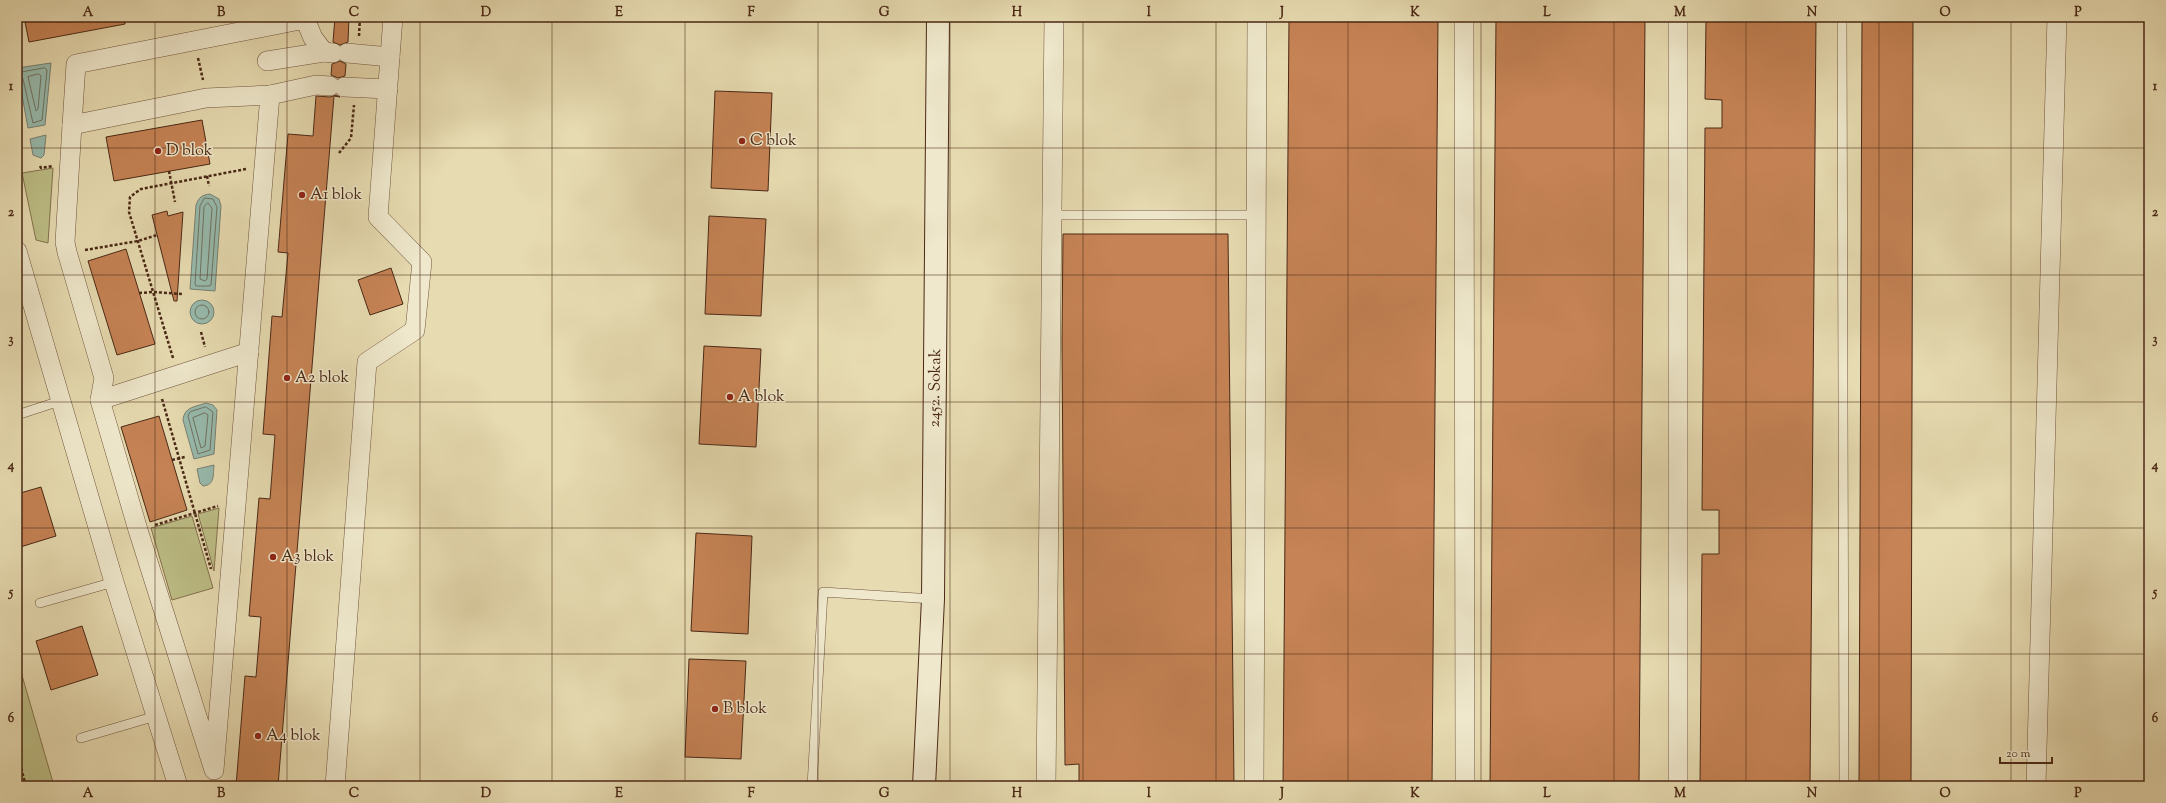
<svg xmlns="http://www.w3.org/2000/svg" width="2166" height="803" viewBox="0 0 2166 803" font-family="'Sorts Mill Goudy',serif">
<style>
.green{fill:#bdbe86;stroke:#84734e}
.water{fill:#97bbae;stroke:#788071}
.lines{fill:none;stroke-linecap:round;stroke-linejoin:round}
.shore{stroke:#707262;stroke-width:1}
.building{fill:#c68355;stroke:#4a2815}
.service-casing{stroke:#71553c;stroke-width:10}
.minor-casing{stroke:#71553c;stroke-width:20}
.secondary-casing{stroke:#4a2815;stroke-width:24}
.path{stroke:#4a2815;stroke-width:2.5;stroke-dasharray:3 2;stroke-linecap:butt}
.service{stroke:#efe8cc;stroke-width:9}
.minor{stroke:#efe8cc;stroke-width:19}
.secondary{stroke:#efe8cc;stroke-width:22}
.grid{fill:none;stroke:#4a2815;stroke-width:1;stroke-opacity:0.55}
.poi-dot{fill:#8f2418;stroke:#efe8cc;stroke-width:1.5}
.labels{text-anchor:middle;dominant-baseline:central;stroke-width:3;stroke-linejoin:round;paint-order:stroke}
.poi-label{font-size:16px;fill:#4a2815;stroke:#efe8cc;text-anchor:start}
.street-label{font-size:16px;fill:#4a2815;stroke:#efe8cc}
.neatline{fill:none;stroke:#4a2815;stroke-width:1.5}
.grid-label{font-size:13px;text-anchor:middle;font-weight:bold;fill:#4a2815}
</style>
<rect width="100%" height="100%" fill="#e7dbb1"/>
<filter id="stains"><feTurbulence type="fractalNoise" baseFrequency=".005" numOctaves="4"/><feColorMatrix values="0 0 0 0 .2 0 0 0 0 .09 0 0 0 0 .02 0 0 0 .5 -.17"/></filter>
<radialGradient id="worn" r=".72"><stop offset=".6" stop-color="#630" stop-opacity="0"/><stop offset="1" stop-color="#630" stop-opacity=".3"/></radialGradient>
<!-- green -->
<g class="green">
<polygon points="53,168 48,243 36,240 22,173"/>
<polygon points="219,508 214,571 198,514"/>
<polygon points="192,516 213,588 172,600 151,528"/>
<polygon points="17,658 54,786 17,786"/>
</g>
<!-- water -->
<g class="water">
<polygon points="51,63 45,125 28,128 17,68"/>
<polygon points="46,135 44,155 41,158 33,155 30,139"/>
<path d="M210,194L219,199L221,206L215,291L190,289L196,205C199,197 202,195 210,194Z"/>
<circle cx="202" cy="312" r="12"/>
<path d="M206,403L213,405L217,410L214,454L194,459L183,420C184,407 195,407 206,403Z"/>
<path d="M214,465C213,475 215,485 203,486L200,483L197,469Z"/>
</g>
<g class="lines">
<!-- shore -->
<g class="shore">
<polygon points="45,68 47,70 42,120 33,123 23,79 18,73"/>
<polygon points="39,74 41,76 38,109 36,111 28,77"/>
<polygon points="205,198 213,199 217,207 211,285 209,286 196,286 195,284 200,206"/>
<polygon points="208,203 212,208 207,279 205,281 200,279 204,207"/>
<circle cx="202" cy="312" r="7"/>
<polygon points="206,407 213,412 210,450 198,454 188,416 190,412"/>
<polygon points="205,413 208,415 205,446 201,448 193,418"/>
</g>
</g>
<!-- building -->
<g class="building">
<polygon points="24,17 125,17 125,24 29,42"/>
<polygon points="335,17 349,17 348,42 340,45 333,42"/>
<polygon points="1289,17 1438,17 1432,786 1283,786"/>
<polygon points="1496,17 1645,17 1639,786 1490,786"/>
<polygon points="1723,17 1816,17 1810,786 1700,786 1702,554 1719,554 1719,510 1702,510 1705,128 1722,128 1722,100 1705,99 1706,20 1723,20"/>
<polygon points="1862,17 1913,17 1911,786 1859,786"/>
<polygon points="340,61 346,64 345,76 338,78 331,75 332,64"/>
<polygon points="715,91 772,93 768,191 711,188"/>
<polygon points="336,95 340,97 334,96 278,786 236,786 245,676 256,677 261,617 249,616 259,498 270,499 275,435 263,434 272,316 282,317 288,253 278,252 288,134 313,136 316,96 330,97"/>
<polygon points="202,120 210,164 114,181 106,137"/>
<polygon points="167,211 168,216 183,212 177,301 174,301 152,215"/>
<polygon points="709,216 766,219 761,316 705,314"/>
<polygon points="1063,234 1228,234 1234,786 1079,786 1079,764 1065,765 1062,341"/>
<polygon points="126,249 155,344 117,355 88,261"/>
<polygon points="391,268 403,304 370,315 358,280"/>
<polygon points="704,346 761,349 756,447 699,444"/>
<polygon points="159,416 187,510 150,522 121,427"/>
<polygon points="41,487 56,536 17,548 17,494"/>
<polygon points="696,533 752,536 748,634 691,631"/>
<polygon points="82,626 98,675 51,690 36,641"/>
<polygon points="689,659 746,661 741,759 685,757"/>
</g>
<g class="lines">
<defs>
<g id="service">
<polyline points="1842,17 1844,786"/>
<polyline points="1052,215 1256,215"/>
<polyline points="17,415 60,401"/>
<polyline points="40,603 114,582"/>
<polyline points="81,738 156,716"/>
<polyline points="812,786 823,592 933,599"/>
</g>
<g id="minor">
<polyline points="1464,17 1465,786"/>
<polyline points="324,52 313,38 305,19 76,64 72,125 206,98 270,95 316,85 330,86"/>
<polyline points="347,53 390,57"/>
<polyline points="267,61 324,52 333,53"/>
<polyline points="344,87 388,89"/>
<polyline points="72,125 65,242 67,252 104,378 100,400 138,530 214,770 270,95"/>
<polyline points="17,251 114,582 178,786"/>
<polyline points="100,400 249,352"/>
<polyline points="335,786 367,362 415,330 422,262 378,217 393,17"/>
<polyline points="1046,786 1054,17"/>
<polyline points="1254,786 1257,17"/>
<polyline points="1678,786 1678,17"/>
<polyline points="2036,786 2057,17"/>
</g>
<polyline id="secondary" points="924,786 933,599 938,17"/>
</defs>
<!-- service casing -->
<use href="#service" class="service-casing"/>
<!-- minor casing -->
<use href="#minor" class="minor-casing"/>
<!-- secondary casing -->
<use href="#secondary" class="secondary-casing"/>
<!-- path -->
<g class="path">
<polyline points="359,36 360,17"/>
<polyline points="198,58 203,80"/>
<polyline points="339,153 351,138 354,105"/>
<polyline points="40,166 41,168 53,166"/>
<polyline points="169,171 175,202"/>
<polyline points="207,176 209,186"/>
<polyline points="85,250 138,241 157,235"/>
<polyline points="139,293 153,292 182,294"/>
<polyline points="201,332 205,347"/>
<polyline points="173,358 129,212 130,197 141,189 246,169"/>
<polyline points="162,399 211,569"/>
<polyline points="172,460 185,457"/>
<polyline points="155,525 218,506"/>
<polyline points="17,754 26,786"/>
</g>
<!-- service -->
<use href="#service" class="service"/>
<!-- minor -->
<use href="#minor" class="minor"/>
<!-- secondary -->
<use href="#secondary" class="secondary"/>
</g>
<!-- grid -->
<path class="grid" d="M155,17V786M287,17V786M420,17V786M552,17V786M685,17V786M818,17V786M950,17V786M1083,17V786M1216,17V786M1348,17V786M1481,17V786M1614,17V786M1746,17V786M1879,17V786M2011,17V786M17,148H2149M17,275H2149M17,402H2149M17,528H2149M17,654H2149"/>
<!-- markers -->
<g class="poi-dot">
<circle cx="742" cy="141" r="4"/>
<circle cx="158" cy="151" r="4"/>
<circle cx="302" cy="195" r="4"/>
<circle cx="287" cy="378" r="4"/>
<circle cx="730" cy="397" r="4"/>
<circle cx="273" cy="557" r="4"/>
<circle cx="715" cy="709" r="4"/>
<circle cx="258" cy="736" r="4"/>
</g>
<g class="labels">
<!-- poi labels -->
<g class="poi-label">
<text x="750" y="141">C blok</text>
<text x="166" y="151">D blok</text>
<text x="310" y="195">A1 blok</text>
<text x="295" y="378">A2 blok</text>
<text x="738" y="397">A blok</text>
<text x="281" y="557">A3 blok</text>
<text x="723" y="709">B blok</text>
<text x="266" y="736">A4 blok</text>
</g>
<!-- street labels -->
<g class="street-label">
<text transform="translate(936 388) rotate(-89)">2452. Sokak</text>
</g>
</g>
<!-- margin -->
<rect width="2166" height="803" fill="none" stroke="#e7dbb1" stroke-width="44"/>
<!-- scale -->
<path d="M2000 757v6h52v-6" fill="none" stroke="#4a2815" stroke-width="2"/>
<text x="2006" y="757" font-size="12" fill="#4a2815" stroke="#efe8cc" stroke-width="3" paint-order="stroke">20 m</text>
<rect x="22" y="22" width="2122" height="759" class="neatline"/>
<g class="grid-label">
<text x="88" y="16">A</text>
<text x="221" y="16">B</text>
<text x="354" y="16">C</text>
<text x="486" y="16">D</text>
<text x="619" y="16">E</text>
<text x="751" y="16">F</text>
<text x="884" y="16">G</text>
<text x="1017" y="16">H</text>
<text x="1149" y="16">I</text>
<text x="1282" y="16">J</text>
<text x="1415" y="16">K</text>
<text x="1547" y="16">L</text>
<text x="1680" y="16">M</text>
<text x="1812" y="16">N</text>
<text x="1945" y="16">O</text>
<text x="2078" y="16">P</text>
<text x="11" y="90">1</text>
<text x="2155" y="90">1</text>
<text x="11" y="216">2</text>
<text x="2155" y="216">2</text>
<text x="11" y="343">3</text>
<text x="2155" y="343">3</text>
<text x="11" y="469">4</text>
<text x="2155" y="469">4</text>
<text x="11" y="596">5</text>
<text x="2155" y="596">5</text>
<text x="11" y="722">6</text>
<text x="2155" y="722">6</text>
<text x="88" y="797">A</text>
<text x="221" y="797">B</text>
<text x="354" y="797">C</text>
<text x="486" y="797">D</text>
<text x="619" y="797">E</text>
<text x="751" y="797">F</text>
<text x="884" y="797">G</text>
<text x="1017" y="797">H</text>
<text x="1149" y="797">I</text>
<text x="1282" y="797">J</text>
<text x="1415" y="797">K</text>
<text x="1547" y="797">L</text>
<text x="1680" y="797">M</text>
<text x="1812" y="797">N</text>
<text x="1945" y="797">O</text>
<text x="2078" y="797">P</text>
</g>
<rect width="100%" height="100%" filter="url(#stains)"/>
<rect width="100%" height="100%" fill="url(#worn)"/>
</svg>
